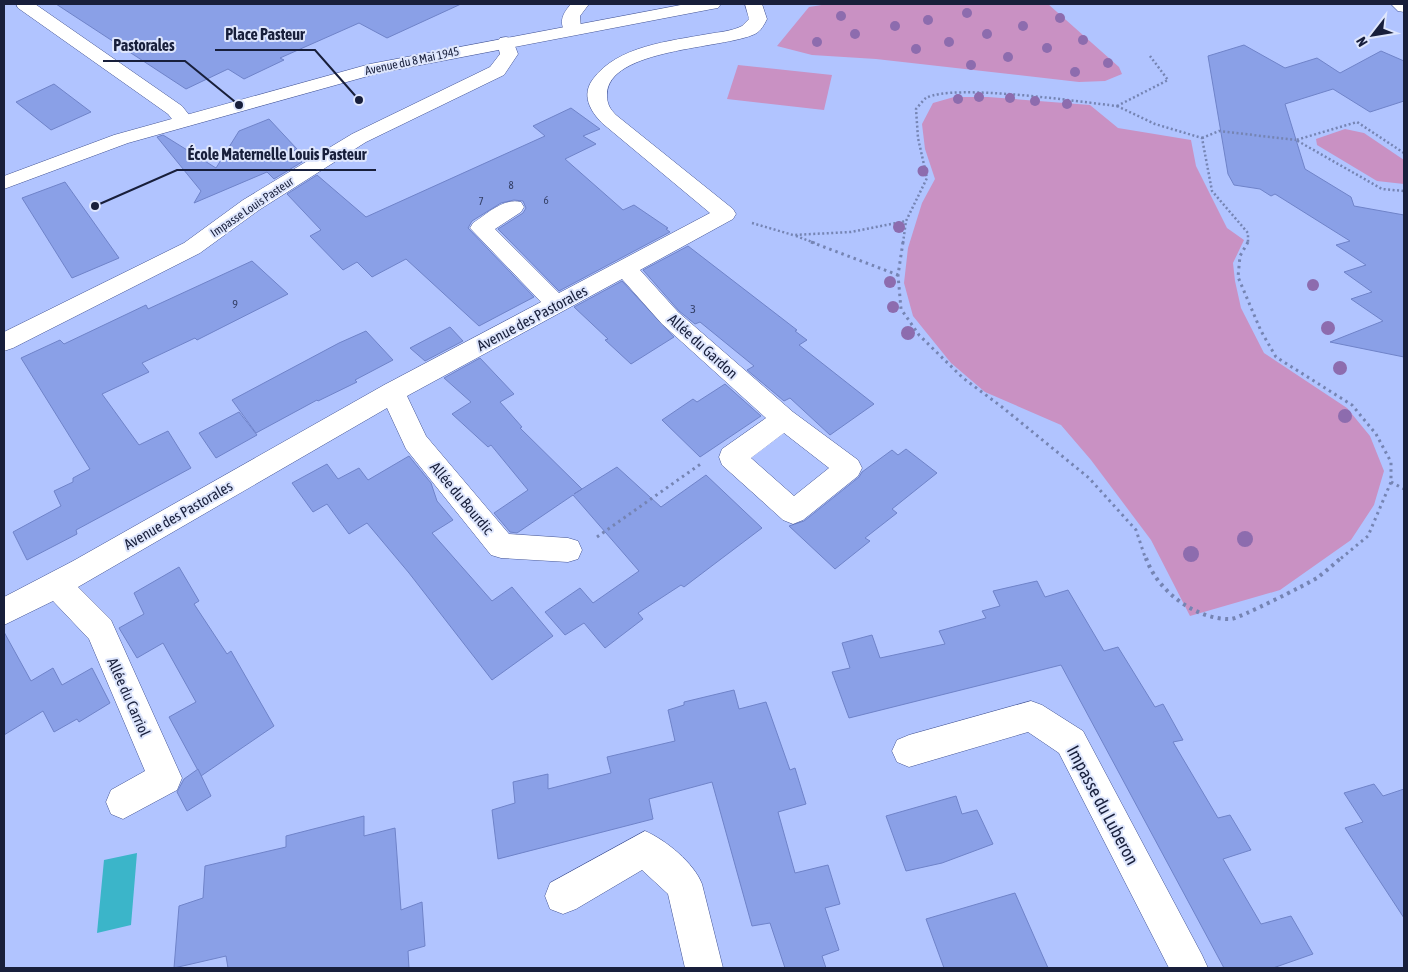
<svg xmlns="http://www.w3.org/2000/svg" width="1408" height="972" viewBox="0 0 1408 972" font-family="'Asap Condensed',sans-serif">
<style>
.green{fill:#c991c3}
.water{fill:#3bb5c9}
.building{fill:#8aa0e7;stroke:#6f83c9}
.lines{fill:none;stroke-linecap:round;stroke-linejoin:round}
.street-casing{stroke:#425394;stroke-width:1}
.secondary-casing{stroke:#425394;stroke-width:1}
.path-far2{stroke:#7584b3;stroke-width:2.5;stroke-dasharray:2 2.5;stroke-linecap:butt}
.path-far1{stroke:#7584b3;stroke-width:3;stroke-dasharray:2.5 4;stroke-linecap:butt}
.path{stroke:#7584b3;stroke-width:4;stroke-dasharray:3 4.5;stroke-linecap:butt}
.street{fill:#fff;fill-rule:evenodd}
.secondary{fill:#fff;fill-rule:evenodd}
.tree{fill:#8d6cae}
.labels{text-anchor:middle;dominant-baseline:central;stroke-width:4;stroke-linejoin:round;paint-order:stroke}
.far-number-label{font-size:11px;fill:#343f66}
.far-street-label{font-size:12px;fill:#181f3b;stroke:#dee6fd}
.number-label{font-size:12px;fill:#343f66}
.street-label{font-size:15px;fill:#181f3b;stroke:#dee6fd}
.near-street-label{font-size:18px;fill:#181f3b;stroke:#dee6fd}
.leader{fill:none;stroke:#181f3b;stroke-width:2}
.callout-dot{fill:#181f3b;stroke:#dee6fd;stroke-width:2}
.callout-label{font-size:16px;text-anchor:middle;font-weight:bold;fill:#181f3b;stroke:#dee6fd;stroke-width:4;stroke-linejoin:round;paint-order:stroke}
</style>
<rect width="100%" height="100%" fill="#b1c4ff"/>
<!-- green -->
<g class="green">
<polygon points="828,4 1048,4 1119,67 1122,74 1105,81 1079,82 876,59 812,55 777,46 809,7"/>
<polygon points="738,65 832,75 824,110 727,99"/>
<polygon points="954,97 988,97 1090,105 1118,128 1191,140 1196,166 1227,228 1244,240 1233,263 1235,281 1241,308 1264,353 1347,408 1370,436 1384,471 1374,505 1351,540 1280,590 1190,616 1151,540 1091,460 1061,425 985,392 951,363 913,316 904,283 908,248 922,203 935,179 925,149 922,124 933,103"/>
<polygon points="1345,129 1364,133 1404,160 1404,184 1377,181 1317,145 1316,139"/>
</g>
<!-- water -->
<polygon class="water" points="137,853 131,925 97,933 104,860"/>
<!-- building -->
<g class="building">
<polygon points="56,4 461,4 387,38 359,23 280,58 284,60 244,79 228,69 186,89"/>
<polygon points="1244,45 1285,68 1317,58 1340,73 1381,51 1404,61 1404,101 1370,112 1333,89 1285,104 1305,169 1351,197 1354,206 1404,215 1404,357 1330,342 1383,321 1351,299 1372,292 1344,272 1366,265 1336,245 1350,241 1275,194 1271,196 1260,189 1234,185 1228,174 1208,56"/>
<polygon points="54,84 91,112 51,130 16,102"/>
<polygon points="571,108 600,129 583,136 596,144 565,159 623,210 634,205 668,228 666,229 670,232 559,291 498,229 523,213 526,208 523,201 514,200 501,203 472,221 468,228 534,297 479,326 406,259 372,277 357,262 343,270 310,236 321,230 287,194 317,175 366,217 545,136 533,126"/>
<polygon points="269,119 297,149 292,152 302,162 274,179 267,172 194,203 201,191 157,137 163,135 216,168 239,131"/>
<polygon points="65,182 119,258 72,278 22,198"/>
<polygon points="688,246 797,330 795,331 807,340 799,345 874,404 830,435 790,398 784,401 747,370 754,366 700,322 695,324 679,311 643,270"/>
<polygon points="252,261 288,294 197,340 195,338 142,363 149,372 102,394 139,445 168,431 191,468 76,530 77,534 27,560 13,532 61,506 54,491 73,482 73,478 90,469 21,358 60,340 64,344 146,305 148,309"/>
<polygon points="622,281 674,337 631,364 605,340 608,339 574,307"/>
<polygon points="450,327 463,341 425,361 410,348"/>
<polygon points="366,331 393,360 355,380 357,382 318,401 317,400 256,433 232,400 339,343"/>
<polygon points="480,358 514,394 500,402 522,427 520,428 582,489 574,494 617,467 661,507 706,475 762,528 684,587 681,585 638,613 643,619 605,648 584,623 565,635 545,612 580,588 593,603 639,571 573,495 517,533 510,532 494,513 528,490 491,445 488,447 452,414 471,402 444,378"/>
<polygon points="725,384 761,416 700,457 662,420 693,399 697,402"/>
<polygon points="239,412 257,435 216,458 199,433"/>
<polygon points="906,449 937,473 892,509 897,513 865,538 870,541 835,569 789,526 804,521 859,477 862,472 892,450 898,455"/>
<polygon points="409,456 431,483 437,501 453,520 432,533 492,601 512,587 553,636 492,680 409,573 367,523 349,534 327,504 313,512 292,483 327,464 338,479 359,468 368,480"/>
<polygon points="179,567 199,601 194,604 227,654 231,651 274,726 201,776 169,717 196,702 163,643 137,658 119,628 144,614 134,593"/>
<polygon points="1037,581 1045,597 1068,590 1104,651 1118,647 1155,707 1163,704 1183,740 1173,742 1218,818 1230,815 1251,850 1223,859 1261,924 1291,916 1313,954 1273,968 1224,968 1061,665 849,718 832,672 850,668 842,643 872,635 880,658 945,644 939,631 986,618 982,611 1000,606 993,591"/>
<polygon points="4,632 31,681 53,668 62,685 92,668 110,703 79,722 77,719 54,732 43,711 4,735"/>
<polygon points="734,690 739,709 766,702 790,770 795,768 806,804 778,812 795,873 828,865 840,904 825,908 839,950 822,956 826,968 785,968 770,923 752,926 712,782 649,799 653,819 498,859 492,810 515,803 513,782 548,774 548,789 611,773 607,757 675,741 668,710 684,705 684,702"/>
<polygon points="198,769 211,796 187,811 177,792 184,779"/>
<polygon points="1374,784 1383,796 1404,789 1404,918 1345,828 1363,822 1344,793"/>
<polygon points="956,796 962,814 977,810 993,844 942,863 906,871 886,816"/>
<polygon points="364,816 364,836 395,828 401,910 422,902 425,946 408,951 409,968 228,968 226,956 174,968 179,906 203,898 205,866 286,847 286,836"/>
<polygon points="1015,893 1048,968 944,968 926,919"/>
</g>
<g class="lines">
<defs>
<g id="street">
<path d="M16,4H35L182,106L194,121L191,125C179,128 175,123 168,114L18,8Z"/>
<path d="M571,4H589L580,16L581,29L578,33L572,34L566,33C558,22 563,13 571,4Z"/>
<path d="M745,4H762L767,19C764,25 761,31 755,34C724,49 607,48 607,95C607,104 610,109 616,115L733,209L736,214L733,219L640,270L678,312L793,412L858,460L862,468L858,476L803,520L793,524L783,520L722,465L719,457L722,449L766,418L662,324L622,279L407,396L426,436L509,534L568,538L578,541L582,550L578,559L568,562L501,558L491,555L406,449L387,408L78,587L111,620L182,778L177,790L123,819L111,814L106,802L111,790L145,771L89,639L53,601L4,625V597L73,561L384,385L541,302L470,228L473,223C487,214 503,198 521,202L524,207L521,212L495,229L559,293L710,213L602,123C590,111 581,95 593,79C617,46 670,41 708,34C720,32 732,31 742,26L749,19ZM784,433L829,468L794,496L751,458Z"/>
<polygon points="506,37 512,38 518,54 504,75 366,142 259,210 200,253 13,348 4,351 4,332 184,243 243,200 352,134 490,67 500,54 497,42 500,38"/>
<polygon points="1031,701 1042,705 1083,731 1202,955 1208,968 1169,968 1059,753 1028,732 909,767 897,762 892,751 897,740 909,735"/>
<path d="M645,831C666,840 694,863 702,884L723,968H685L668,894L642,870L576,909L563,914L550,909L545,896L550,883Z"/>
</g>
<g id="secondary">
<polygon points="686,4 721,4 718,8 712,9 379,73 128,143 4,189 4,176 114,135 370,64"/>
<polygon points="1391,4 1404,4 1404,12 1398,11"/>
</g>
</defs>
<!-- street casing -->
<use href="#street" class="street-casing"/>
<!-- secondary casing -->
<use href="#secondary" class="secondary-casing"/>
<!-- path-far2 -->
<g class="path-far2">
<polyline points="1117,106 1155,124 1202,138 1212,191 1248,233 1248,243"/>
<polyline points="1117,106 1168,80 1150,56"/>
<polyline points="1202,138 1219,131 1296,140"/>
<polyline points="1404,153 1357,122 1296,140 1382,189 1404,191"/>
<polyline points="752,223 793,235 851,232 906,221"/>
<polyline points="796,236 815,243"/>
<path d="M903,243L906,221L927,178L918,138L916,109C919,106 923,100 926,98C954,83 1081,102 1117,106"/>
</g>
<!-- path-far1 -->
<g class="path-far1">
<polyline points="811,242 898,275"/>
<polyline points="903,242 898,275 901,309 919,335 963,378 1002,407 1089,478 1136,530 1146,560"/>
<polyline points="1248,242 1240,256 1238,277 1261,331 1276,357 1352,405 1376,434 1391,462 1391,482 1368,536 1339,560"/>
<polyline points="1391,482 1404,489"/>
<polyline points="597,537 702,463"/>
</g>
<!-- path -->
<path class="path" d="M1146,558C1157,591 1196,620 1231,619C1238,619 1307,584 1317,578C1325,572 1333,565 1341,558"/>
<!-- street -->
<use href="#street" class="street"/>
<!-- secondary -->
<use href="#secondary" class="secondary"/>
</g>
<!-- trees -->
<g class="tree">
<circle cx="967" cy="13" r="5"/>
<circle cx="841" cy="16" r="5"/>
<circle cx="1060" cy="18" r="5"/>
<circle cx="928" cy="20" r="5"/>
<circle cx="895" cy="26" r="5"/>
<circle cx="1023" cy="26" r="5"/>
<circle cx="855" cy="34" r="5"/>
<circle cx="987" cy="34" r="5"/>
<circle cx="1083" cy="40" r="5"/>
<circle cx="817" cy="42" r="5"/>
<circle cx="949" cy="42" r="5"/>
<circle cx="1047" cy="48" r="5"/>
<circle cx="916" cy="49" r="5"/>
<circle cx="1008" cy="57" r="5"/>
<circle cx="1108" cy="63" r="5"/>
<circle cx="971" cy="65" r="5"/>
<circle cx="1075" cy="72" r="5"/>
<circle cx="979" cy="97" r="5"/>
<circle cx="1010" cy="98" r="5"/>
<circle cx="958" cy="99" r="5"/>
<circle cx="1035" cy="101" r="5"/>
<circle cx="1067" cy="104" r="5"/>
<circle cx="923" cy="171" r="5.5"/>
<circle cx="899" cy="227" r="6"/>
<circle cx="890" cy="282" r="6"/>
<circle cx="1313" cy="285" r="6"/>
<circle cx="893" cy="307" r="6"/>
<circle cx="1328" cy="328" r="7"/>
<circle cx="908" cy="333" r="7"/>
<circle cx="1340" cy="368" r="7"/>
<circle cx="1345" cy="416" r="7"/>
<circle cx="1245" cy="539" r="8"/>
<circle cx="1191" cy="554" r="8"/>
</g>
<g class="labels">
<!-- far-number labels -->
<g class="far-number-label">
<text x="511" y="185">8</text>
<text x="546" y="200">6</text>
<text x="481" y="201">7</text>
</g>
<!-- far-street labels -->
<g class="far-street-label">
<text transform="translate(412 61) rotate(-12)">Avenue du 8 Mai 1945</text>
<text transform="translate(252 207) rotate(-34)">Impasse Louis Pasteur</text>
</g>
<!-- number labels -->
<g class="number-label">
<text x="235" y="304">9</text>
<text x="693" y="309">3</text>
</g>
<!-- street labels -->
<g class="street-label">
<text transform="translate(532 318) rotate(-28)">Avenue des Pastorales</text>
<text transform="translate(703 346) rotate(42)">Allée du Gardon</text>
<text transform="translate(462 498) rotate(50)">Allée du Bourdic</text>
<text transform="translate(178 515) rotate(-30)">Avenue des Pastorales</text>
<text transform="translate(129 697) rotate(66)">Allée du Carriol</text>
</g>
<!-- near-street labels -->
<g class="near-street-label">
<text transform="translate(1103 805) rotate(62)">Impasse du Luberon</text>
</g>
</g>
<!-- callouts -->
<path class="leader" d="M359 100L315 50H215M239 105L185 61H103M95 206L177 170H376"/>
<g class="callout-dot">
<circle cx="359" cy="100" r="5"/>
<circle cx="239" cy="105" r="5"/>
<circle cx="95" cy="206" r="5"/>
</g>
<g class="callout-label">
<text x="265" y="40">Place Pasteur</text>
<text x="144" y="51">Pastorales</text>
<text x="277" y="160">École Maternelle Louis Pasteur</text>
</g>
<!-- border -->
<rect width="1408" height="972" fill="none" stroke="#181f3b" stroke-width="10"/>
<!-- north arrow -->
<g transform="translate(1373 35) rotate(239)" stroke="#dee6fd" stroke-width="4" paint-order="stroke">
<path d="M0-4L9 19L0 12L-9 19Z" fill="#181f3b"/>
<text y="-8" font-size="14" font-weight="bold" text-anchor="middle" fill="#181f3b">N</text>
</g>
</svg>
